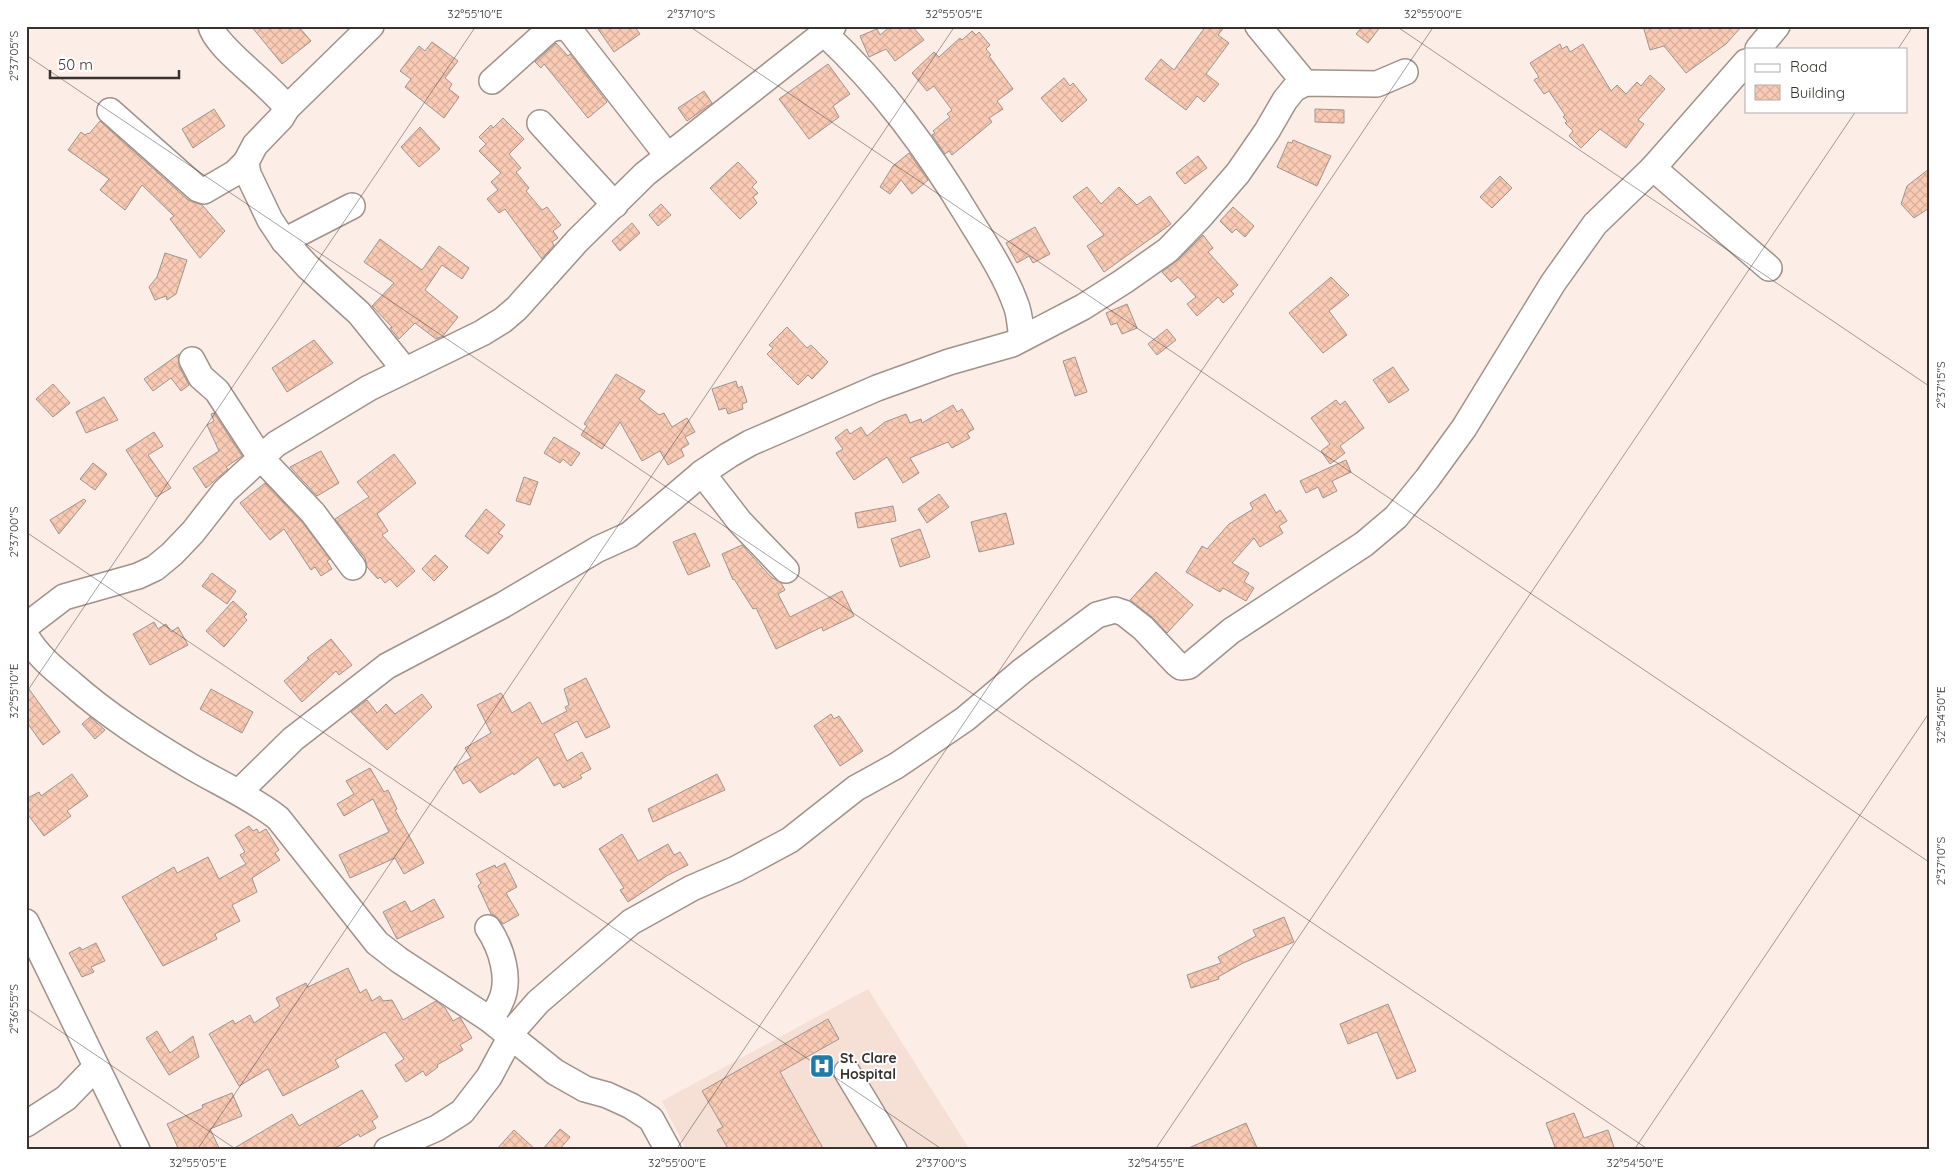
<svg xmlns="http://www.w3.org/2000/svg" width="1955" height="1176" viewBox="0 0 1955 1176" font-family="Quicksand,sans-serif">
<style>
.built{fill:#f6e0d5}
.building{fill:url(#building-cross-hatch);stroke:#a1948d}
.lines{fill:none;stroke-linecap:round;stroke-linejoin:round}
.minor-casing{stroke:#9f928b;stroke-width:28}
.minor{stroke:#fff;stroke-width:25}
.ticks{fill:none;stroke:#37312f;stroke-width:1;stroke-opacity:0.45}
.labels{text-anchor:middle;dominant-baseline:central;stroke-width:4;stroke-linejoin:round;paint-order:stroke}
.poi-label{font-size:14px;font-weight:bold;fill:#37312f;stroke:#fff;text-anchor:start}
.neatline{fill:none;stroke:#37312f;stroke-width:2}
.ticks-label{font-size:12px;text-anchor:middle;fill:#37312f}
</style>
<defs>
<pattern id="building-cross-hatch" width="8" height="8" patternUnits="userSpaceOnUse" patternTransform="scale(1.25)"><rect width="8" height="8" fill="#facbb4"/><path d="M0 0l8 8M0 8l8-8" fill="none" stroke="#d7af9b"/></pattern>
</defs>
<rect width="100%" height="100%" fill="#fcede6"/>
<!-- built -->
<polygon class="built" points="868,989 970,1150 686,1150 662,1101"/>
<!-- building -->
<g class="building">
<polygon points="251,26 298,26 311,41 282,64"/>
<polygon points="596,26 634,26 640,34 614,52"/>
<polygon points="891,26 912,26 924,40 895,61 886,49 869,57 860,36 877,29 880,35"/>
<polygon points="1206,26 1225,26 1218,35 1229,43 1206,74 1219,84 1204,102 1197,96 1186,110 1145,79 1161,59 1174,70"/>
<polygon points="1363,26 1381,26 1368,43 1356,34"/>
<polygon points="1643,26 1742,26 1726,44 1686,73 1664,46 1650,50"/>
<polygon points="972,31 976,35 979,32 990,45 986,49 991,55 989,56 1013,89 997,101 1003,109 989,118 992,122 952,155 949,151 945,154 932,135 935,133 933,131 950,117 947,114 952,110 934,86 927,91 912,73 934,52 939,57 960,38 962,40"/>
<polygon points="432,42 458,61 445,78 452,84 449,89 459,97 444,118 405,87 411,79 400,71 419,46 425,51"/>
<polygon points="556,43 568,56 570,54 607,102 588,118 544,64 541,68 535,62"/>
<polygon points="1560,44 1562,49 1567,46 1570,52 1583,44 1611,91 1617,85 1626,94 1637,82 1641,86 1650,75 1665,89 1638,120 1644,124 1626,148 1600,129 1581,148 1569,136 1573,131 1565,123 1567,121 1563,117 1565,115 1549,91 1544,94 1534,80 1539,77 1530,63"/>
<polygon points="828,64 850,94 833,106 839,117 809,139 779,99"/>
<polygon points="1064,78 1070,86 1073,83 1087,100 1062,122 1041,98"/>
<polygon points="704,91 712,103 687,121 678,108"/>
<polygon points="214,109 225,126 193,148 182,129"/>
<polygon points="1315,109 1344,110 1344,123 1315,122"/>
<polygon points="503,118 524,139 509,154 521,168 516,172 529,188 526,191 542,210 547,207 561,225 553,231 558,238 552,242 554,245 542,259 505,209 499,213 487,199 498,190 491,182 501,173 479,151 486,144 479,137 491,125 493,128"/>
<polygon points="100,121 188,200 202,205 225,231 200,258 170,219 174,216 142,185 125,210 100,190 109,179 68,150 81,132 85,135 88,133 89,134"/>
<polygon points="420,127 440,149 419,167 401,147"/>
<polygon points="1293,140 1331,156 1317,186 1277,167 1288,142 1292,143"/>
<polygon points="909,153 928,180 912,194 901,180 890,194 880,187 893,166"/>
<polygon points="1198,156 1207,168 1185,184 1176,173"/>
<polygon points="738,162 757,182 752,187 758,193 753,197 757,203 740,219 710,188"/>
<polygon points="1929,169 1929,208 1914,218 1901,204 1907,186"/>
<polygon points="1500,176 1512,188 1492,208 1480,197"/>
<polygon points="1087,187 1101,204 1119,187 1137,205 1150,196 1171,224 1104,272 1087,246 1104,235 1073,197"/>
<polygon points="661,204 671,215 658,226 649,215"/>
<polygon points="1233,207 1254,226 1245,237 1236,229 1232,233 1220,221"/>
<polygon points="632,223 640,233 620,251 612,241"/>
<polygon points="1035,227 1050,254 1033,263 1029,256 1017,263 1006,243"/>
<polygon points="1203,235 1213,248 1208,252 1238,285 1231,291 1234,294 1223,303 1218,297 1197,316 1187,304 1196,297 1178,277 1171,282 1162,272 1178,260"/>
<polygon points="380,239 422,270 439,246 469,268 462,279 442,265 425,290 458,317 443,336 436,339 415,323 399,339 390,328 392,327 372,306 394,283 364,262"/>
<polygon points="165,253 187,260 176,294 167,300 166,296 155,300 149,287 157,277"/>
<polygon points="1331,277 1349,295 1329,311 1347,335 1323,353 1289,313"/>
<polygon points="1127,304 1137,328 1122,334 1117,323 1111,325 1106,313"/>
<polygon points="787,327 807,348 811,345 828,362 812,379 808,375 798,385 767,354 773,348 769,345"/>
<polygon points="1167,329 1176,340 1157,355 1148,344"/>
<polygon points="314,340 333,363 287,392 272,368"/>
<polygon points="179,354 179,366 189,385 181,391 171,378 153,391 144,379"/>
<polygon points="1075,357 1087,392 1075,396 1063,361"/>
<polygon points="1393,367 1409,390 1389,403 1373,380"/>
<polygon points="616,374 645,391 639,399 659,415 664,413 672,427 687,418 695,432 685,437 689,444 681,449 684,456 668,465 660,451 642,461 620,422 602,449 581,435 587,426 584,424"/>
<polygon points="736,381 738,388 742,386 747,402 742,404 743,409 728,414 726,408 719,410 712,389"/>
<polygon points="53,384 70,403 53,417 36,399"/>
<polygon points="104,397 118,420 86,433 76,412"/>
<polygon points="1336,400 1340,405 1345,401 1364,428 1340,446 1345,453 1330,464 1321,451 1330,444 1311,418"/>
<polygon points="953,405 957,412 962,409 974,429 967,433 970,438 952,448 948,442 910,458 919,473 903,483 887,457 854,480 836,453 843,449 835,438 847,429 850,434 861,427 867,436 885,422 906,414 910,423 921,419 922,423"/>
<polygon points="214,413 242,456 226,467 228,469 206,488 193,468 219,451 207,425 214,421 211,414"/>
<polygon points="154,432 163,446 148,455 171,488 156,497 126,450"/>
<polygon points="554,437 580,453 571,466 563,459 560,463 544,453"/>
<polygon points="321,451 339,483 317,496 290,467"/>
<polygon points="394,454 416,483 377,514 388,531 382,535 415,571 397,587 390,579 385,583 380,577 378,579 367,567 365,558 335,519 369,497 357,482"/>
<polygon points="1346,460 1351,472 1332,481 1337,491 1323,498 1318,487 1306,493 1300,481"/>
<polygon points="93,463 107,474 95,490 80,479"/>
<polygon points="524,477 538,482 530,505 516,501"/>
<polygon points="265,483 302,522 330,559 327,561 332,569 321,576 315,567 311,570 284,529 270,540 240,503"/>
<polygon points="939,494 949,507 927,523 918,509"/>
<polygon points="1265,494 1276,513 1280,510 1287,521 1279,526 1283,533 1260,547 1254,538 1232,563 1249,573 1244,582 1254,588 1246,601 1223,588 1220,592 1186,572 1202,546 1207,549 1229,524 1253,509 1250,503"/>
<polygon points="84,499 86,501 59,534 50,520"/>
<polygon points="893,506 896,521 858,528 855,513"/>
<polygon points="486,509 505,525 498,533 503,536 488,554 465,536"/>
<polygon points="1006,513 1014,544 979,552 971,522"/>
<polygon points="920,529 930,557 900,567 891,539"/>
<polygon points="695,533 710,566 688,575 673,542"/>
<polygon points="742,545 771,577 781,583 785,590 778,594 790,617 842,591 854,616 823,631 822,627 776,649 756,608 753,609 734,579 733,580 722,554"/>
<polygon points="435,555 448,567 434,581 422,569"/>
<polygon points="1156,572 1193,605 1167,633 1152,617 1130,600"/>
<polygon points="212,573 236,591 227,604 202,586"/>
<polygon points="233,601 247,614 244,617 247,620 224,647 206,631"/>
<polygon points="154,622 158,629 166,624 171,632 178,627 188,645 150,665 133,634"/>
<polygon points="331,639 352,665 339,675 336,671 302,702 284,681 309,659 307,658"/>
<polygon points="586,678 610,727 586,738 577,721 554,734 567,761 582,752 591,769 580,775 582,778 563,788 560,783 554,786 538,757 514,775 513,773 480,793 470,780 463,784 454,768 471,758 465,748 491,733 477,705 501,693 512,713 530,702 542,724 567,711 565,707 569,705 564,689"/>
<polygon points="26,685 60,732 43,745 26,721"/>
<polygon points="211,689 253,712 242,733 200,709"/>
<polygon points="422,694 432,707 387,750 351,712 367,700 377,713 386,704 395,714"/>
<polygon points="831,714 834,719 839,716 863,751 840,766 814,726"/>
<polygon points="90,717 105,730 95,739 82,724"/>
<polygon points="370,768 384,792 388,790 397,809 395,810 424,863 404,874 395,858 350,878 339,855 389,832 373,799 344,816 337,804 354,794 346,781"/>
<polygon points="72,774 88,796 67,811 71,816 44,836 26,812 26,799 39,792 41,796"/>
<polygon points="717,774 725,790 653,822 648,809"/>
<polygon points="249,826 253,831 257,829 259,833 266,829 279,850 275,853 280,860 252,878 257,892 232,905 240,921 215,934 217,939 163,966 122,897 174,867 177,873 208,857 219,879 246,864 240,855 245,852 235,835"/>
<polygon points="622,834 638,861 668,844 674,855 680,852 688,865 668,875 628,902 620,890 624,888 599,849"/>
<polygon points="505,863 517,887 506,893 519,915 503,924 495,916 491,914 478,886 481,883 476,874 495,865 496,868"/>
<polygon points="434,899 444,917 397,939 383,912 405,901 411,912"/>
<polygon points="1284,917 1294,942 1243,963 1218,977 1219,979 1191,988 1187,975 1221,963 1218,957 1256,936 1253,930"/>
<polygon points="96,943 105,961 91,967 94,972 82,977 69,953 80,947 82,950"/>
<polygon points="348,968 360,993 366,989 372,1001 380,996 383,1001 392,1000 403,1020 436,1001 445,1008 453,1021 460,1017 472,1038 460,1045 463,1050 437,1065 438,1067 426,1076 423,1071 406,1082 395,1065 404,1059 385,1032 335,1060 339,1067 283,1096 268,1069 239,1086 209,1034 233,1020 235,1024 250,1015 254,1023 280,1006 276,998 306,983 308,987"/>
<polygon points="1388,1004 1416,1071 1397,1079 1377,1032 1348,1044 1340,1024"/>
<polygon points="828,1019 839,1039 780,1072 824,1150 729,1150 717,1130 723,1127 702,1091"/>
<polygon points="157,1031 170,1053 193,1036 199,1057 169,1075 146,1038"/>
<polygon points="362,1090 378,1117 372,1121 376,1128 360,1137 359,1134 332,1150 231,1150 292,1114 299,1126"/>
<polygon points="232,1093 242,1116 210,1129 220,1150 179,1150 167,1124 203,1108 202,1105"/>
<polygon points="1574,1113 1584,1138 1608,1130 1615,1150 1556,1150 1546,1123"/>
<polygon points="1246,1123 1258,1150 1184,1150"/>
<polygon points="560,1129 570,1137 559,1150 542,1150"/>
<polygon points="514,1130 536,1150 496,1150"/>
</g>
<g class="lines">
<defs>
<g id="minor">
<path d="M211,26C215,47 271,85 287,108L281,118L255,145L246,162L248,174L270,220L284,241L308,267L359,313L404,369"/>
<polyline points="1258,26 1305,83"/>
<path d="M824,33C883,88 928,150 969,218C986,246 1005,274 1016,305C1020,315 1020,327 1022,338"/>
<polyline points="1758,49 1777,26"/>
<polyline points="492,81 550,29 559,27 568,28 667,155"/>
<polyline points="287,108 371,26"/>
<polyline points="110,111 198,189 204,191 235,173 246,162"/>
<polyline points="540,123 615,205"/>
<polyline points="1653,168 1769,268"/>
<polyline points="284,241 352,206"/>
<polyline points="192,360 201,377 217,391 260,457 313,513 353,567"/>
<polyline points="702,473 740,522 786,570"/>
<polyline points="26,626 64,597 138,576 155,568 172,554 193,532 225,491 276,444 369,388 482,333 503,320 517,308 577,241 645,174 833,26"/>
<path d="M26,636C37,655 54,669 71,683C107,715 148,741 190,766C219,783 251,797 278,818L377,943L399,960L489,1019L555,1072L585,1089L607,1095L631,1106L651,1119L668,1150"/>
<polyline points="239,792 293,739 387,666 503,605 598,549 629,535 702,473 729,455 750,443 877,388 949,362 1012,344 1083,307 1124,281 1168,250 1199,218 1238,173 1267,131 1285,100 1294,89 1305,83 1377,84 1405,72"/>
<polyline points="26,922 137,1150"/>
<path d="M488,928C501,947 512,980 500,1003C498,1009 493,1014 489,1019"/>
<polyline points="847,1072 894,1150"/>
<polyline points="26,1124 66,1098 96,1067"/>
<polyline points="387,1150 437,1128 462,1112 489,1077 516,1027 538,1002 631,922 692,888 736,869 790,840 856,788 896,766 965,719 1022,671 1097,615 1115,610 1124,613 1143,628 1176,663 1181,667 1189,666 1231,631 1364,544 1396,517 1427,479 1464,428 1553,283 1595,224 1653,168 1746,62"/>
</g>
</defs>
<!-- minor casing -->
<use href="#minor" class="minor-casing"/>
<!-- minor -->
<use href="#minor" class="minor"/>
</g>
<!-- ticks -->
<path class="ticks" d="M689,26L1929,862M1396,26L1929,386M1898,49L1913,26M26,55L1649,1150M26,532L943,1150M26,693L476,26M26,1008L237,1150M197,1150L955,26M676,1150L1434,26M1155,1150L1856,111M1634,1150L1929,713"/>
<!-- icons -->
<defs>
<symbol id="hospital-square" viewBox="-11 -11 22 22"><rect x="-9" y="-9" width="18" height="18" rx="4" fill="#217ba9" stroke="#fff"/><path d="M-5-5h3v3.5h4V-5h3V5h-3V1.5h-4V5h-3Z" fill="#fff"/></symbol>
</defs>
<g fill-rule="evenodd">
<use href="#hospital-square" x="808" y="1052" width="28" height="28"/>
</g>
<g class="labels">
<!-- poi labels -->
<g class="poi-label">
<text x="840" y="1058">St. Clare<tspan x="840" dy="16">Hospital</tspan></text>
</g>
</g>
<!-- border -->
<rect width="1955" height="1176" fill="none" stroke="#ffffff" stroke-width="55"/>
<!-- legend -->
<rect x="1745" y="48" width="162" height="65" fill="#ffffff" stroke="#afadac"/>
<rect x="1755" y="64" width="25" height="8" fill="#ffffff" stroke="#afadac"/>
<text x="1790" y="72" font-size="15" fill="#37312f">Road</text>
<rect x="1755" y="85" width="25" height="15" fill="url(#building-cross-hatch)" stroke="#afadac"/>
<text x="1790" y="98" font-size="15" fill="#37312f">Building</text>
<!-- scale -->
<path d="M50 70v8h129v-8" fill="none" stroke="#37312f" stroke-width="2.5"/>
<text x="58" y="70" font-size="15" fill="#37312f" stroke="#ffffff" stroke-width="4" paint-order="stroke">50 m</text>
<rect x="28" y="28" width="1900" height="1120" class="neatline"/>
<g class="ticks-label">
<text x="475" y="18">32°55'10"E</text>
<text x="691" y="18">2°37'10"S</text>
<text x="954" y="18">32°55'05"E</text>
<text x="1433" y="18">32°55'00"E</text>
<text transform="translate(14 56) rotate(-90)" y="4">2°37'05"S</text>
<text transform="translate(1941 385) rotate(-90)" y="4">2°37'15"S</text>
<text transform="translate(14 532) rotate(-90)" y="4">2°37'00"S</text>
<text transform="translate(14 691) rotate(-90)" y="4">32°55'10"E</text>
<text transform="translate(1941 715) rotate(-90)" y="4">32°54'50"E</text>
<text transform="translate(1941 861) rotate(-90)" y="4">2°37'10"S</text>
<text transform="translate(14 1009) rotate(-90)" y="4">2°36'55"S</text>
<text x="198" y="1167">32°55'05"E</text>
<text x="677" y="1167">32°55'00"E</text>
<text x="941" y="1167">2°37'00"S</text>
<text x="1156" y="1167">32°54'55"E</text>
<text x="1635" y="1167">32°54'50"E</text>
</g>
</svg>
